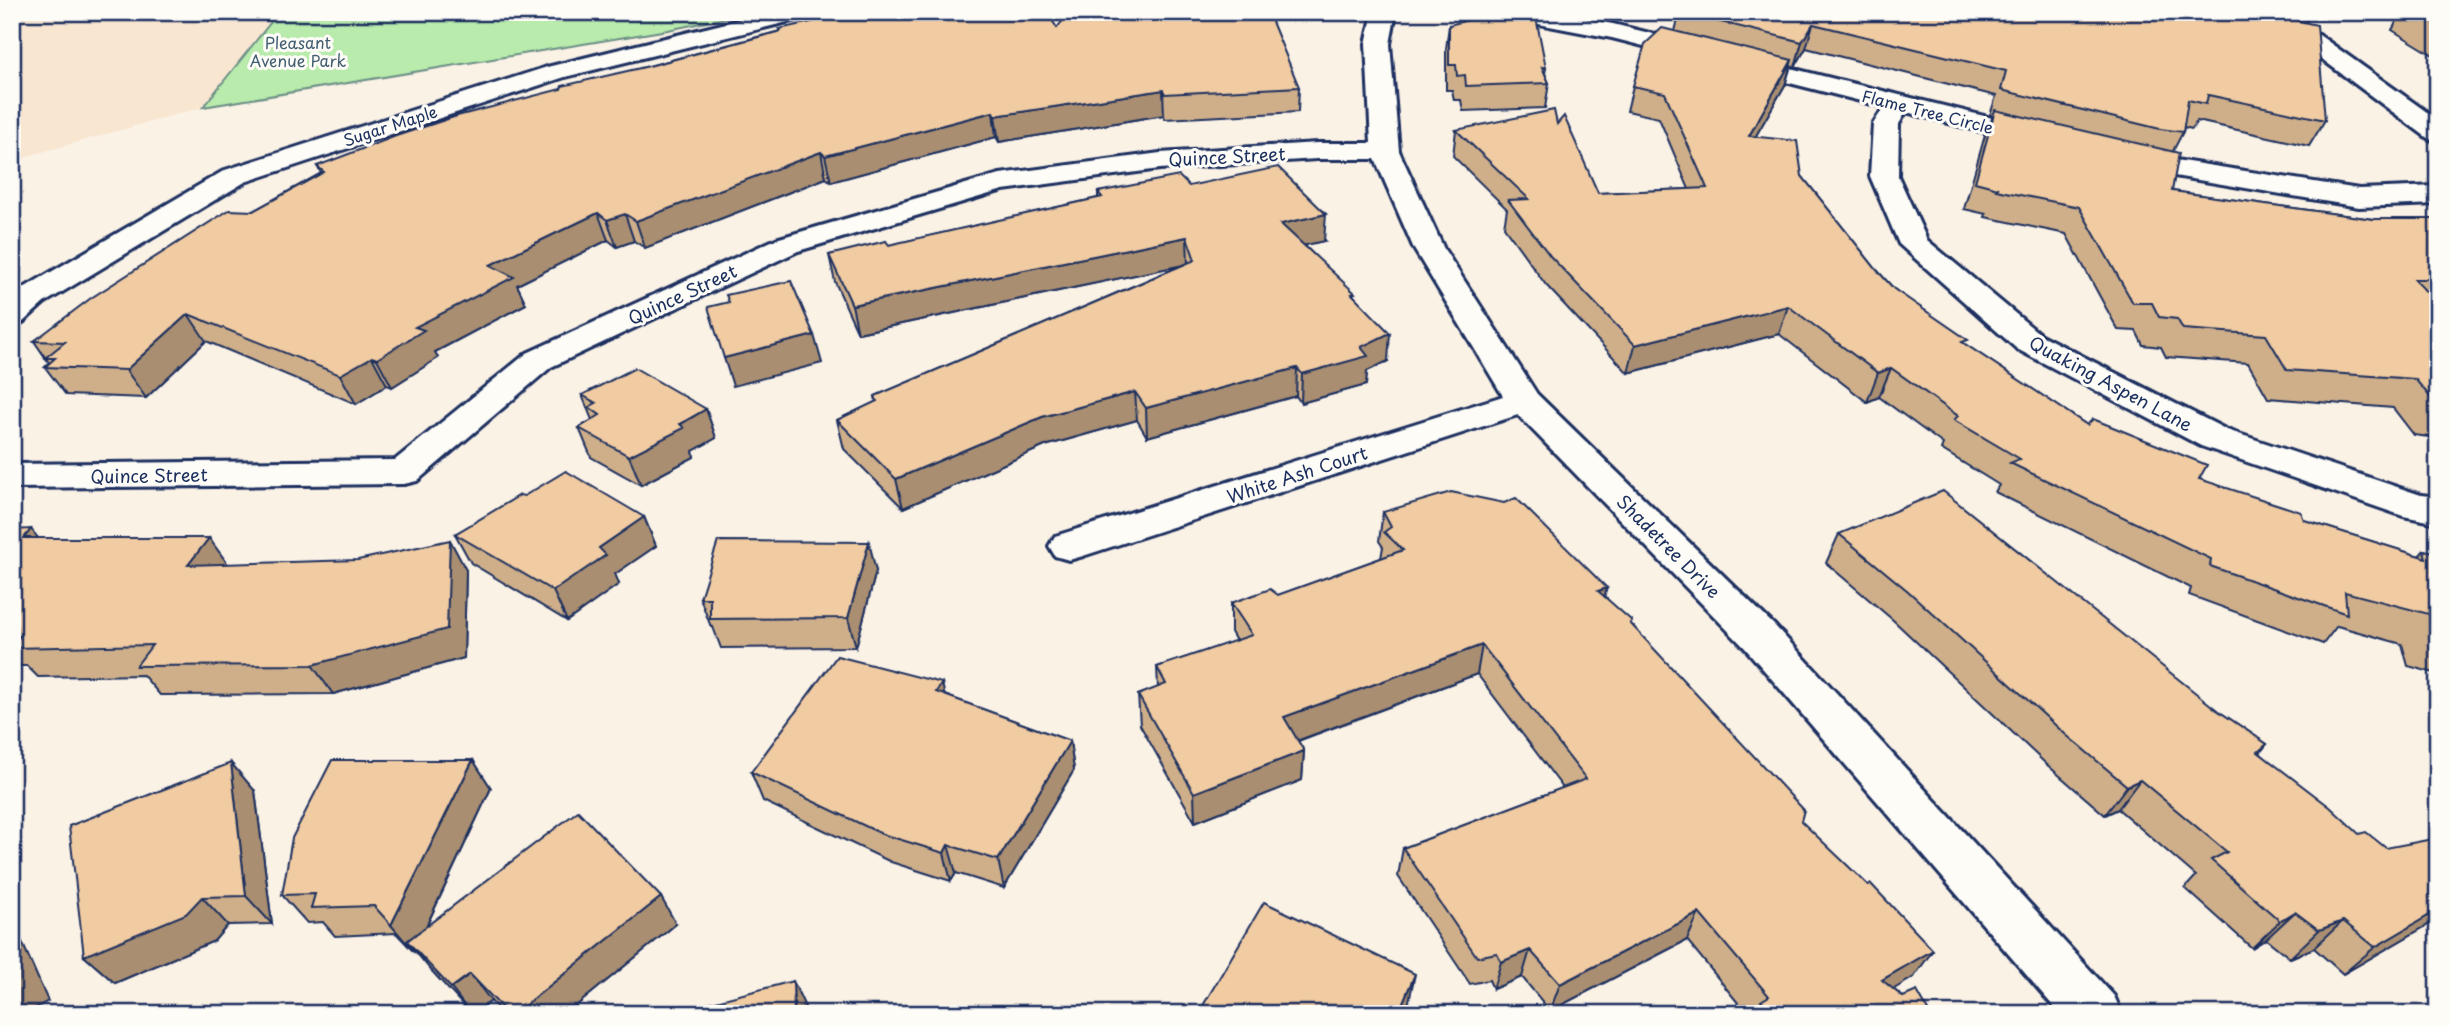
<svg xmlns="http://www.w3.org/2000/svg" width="2450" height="1026" viewBox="0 0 2450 1026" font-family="'Playpen Sans',sans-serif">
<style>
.built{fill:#f8e6d1}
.green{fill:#b8ebac;stroke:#6a8d85;stroke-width:2}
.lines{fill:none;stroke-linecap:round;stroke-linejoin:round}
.minor-casing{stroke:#1b2f5e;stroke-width:6}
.minor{fill:#fdfcf7;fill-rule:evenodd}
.wall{fill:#cfaf8a;stroke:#1b2f5e;stroke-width:2}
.shaded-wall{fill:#a98e71;stroke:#1b2f5e;stroke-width:2}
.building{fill:#f1cba1;stroke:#1b2f5e;stroke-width:2}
.labels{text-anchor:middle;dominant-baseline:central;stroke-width:6;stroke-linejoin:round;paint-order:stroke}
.far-park-label{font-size:16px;fill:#425e72;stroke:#fdfcf7}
.far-street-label{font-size:16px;fill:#1b2f5e;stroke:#fdfcf7}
.street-label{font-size:18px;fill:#1b2f5e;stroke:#fdfcf7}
</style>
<rect width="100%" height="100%" fill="#fbf2e6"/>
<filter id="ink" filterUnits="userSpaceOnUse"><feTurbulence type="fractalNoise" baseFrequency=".0143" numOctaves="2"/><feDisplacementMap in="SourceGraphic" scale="14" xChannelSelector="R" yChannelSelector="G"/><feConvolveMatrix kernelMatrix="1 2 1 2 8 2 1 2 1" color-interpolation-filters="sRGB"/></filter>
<g filter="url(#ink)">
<!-- built -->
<polygon class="built" points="12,12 279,12 203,107 28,156 12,170"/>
<!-- green -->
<polygon class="green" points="279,12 754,12 668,30 203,107"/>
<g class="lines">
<defs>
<g id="minor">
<polygon points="771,12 811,12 808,17 565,77 245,182 44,303 23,322 12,325 12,298 22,289 225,170 547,67"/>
<polygon points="1373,12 1396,12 1390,44 1399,151 1444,249 1537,394 1775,626 2114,996 2122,1014 2060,1014 1745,648 1518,415 1083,556 1069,560 1055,556 1049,546 1055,536 1503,396 1414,249 1375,159 1317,159 1160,169 1003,190 798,251 551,367 417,481 404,484 12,488 12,464 395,460 527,353 776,239 1000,174 1160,153 1317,143 1371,143 1366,44"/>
<polygon points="1501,12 1550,12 1613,24 2049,132 2052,138 2049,144 2039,146 1906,112 1899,124 1898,176 1927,240 2041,335 2227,430 2421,495 2438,497 2438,523 2403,516 2201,446 2017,349 1899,244 1870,176 1873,124 1884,107 1612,38 1512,19 1504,17"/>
<polygon points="2171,12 2215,12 2319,35 2438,120 2438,141 2429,139 2303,45 2174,17"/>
<polygon points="2125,152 2359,189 2438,186 2438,204 2359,207 2115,166 2111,160 2115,154"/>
</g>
</defs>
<!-- minor casing -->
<use href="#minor" class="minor-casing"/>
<!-- minor -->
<use href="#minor" class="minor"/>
</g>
<!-- wall -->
<g class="wall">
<polygon points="1680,12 2311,12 2306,22 2325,120 2309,146 2197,121 2192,129 2184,127 2183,132 2173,151 2172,191 2373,219 2438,219 2438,438 2414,435 2393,408 2268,398 2248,363 2166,357 2161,347 2143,345 2136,331 2118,330 2066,234 1985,217 1986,214 1964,209 1985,135 1993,116 1990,115 1996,96 1806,48 1795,67 1791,66 1785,85 1755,137 1802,176 1876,269 1894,289 1966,345 2087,425 2199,479 2304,520 2419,556 2424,550 2438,553 2438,674 2408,666 2402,644 2337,626 2323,644 2189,595 2191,588 1995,492 1999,485 1941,449 1943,444 1879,397 1867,402 1779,334 1628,373 1546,285 1504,227 1507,209 1453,156 1456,130 1557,124 1598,193 1689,189 1659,118 1627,111 1633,86 1675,31"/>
<polygon points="2402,12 2438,12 2438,58 2392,30"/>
<polygon points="1449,25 1546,68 1545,73 1549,83 1545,108 1463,111 1461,100 1454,100 1452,90 1446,90 1446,49"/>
<polygon points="1057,28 1299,87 1298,112 1165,119 1164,115 999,142 996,137 831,182 826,178 645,248 634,241 617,247 608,240 517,285 526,304 435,352 438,358 392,387 387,385 356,404 206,341 146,398 66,395 45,367 49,363 34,341 253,211 321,173 317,166 649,66 780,31 779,29"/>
<polygon points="1189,186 1324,241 1304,245 1355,297 1388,361 1367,371 1366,385 1301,403 1296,396 1147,437 1137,420 1045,446 903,508 844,449 837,420 876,402 875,396 1182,265 858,333 835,282 829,255 889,245 1098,198 1098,192"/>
<polygon points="582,395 706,409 716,438 693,451 694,457 641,485 591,457 579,428 592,420"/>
<polygon points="524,496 644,517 656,546 615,574 619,584 567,621 471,563 455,534"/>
<polygon points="1383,512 1604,596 1631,624 1801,821 1914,977 1893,989 1903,997 1930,1014 1747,1014 1687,940 1550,1011 1522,977 1493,989 1489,980 1470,984 1398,876 1403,848 1563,788 1477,674 1298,741 1304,751 1302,780 1195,822 1140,725 1138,695 1158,688 1157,667 1236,641 1231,632 1231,603 1278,595 1381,558 1383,547 1379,541"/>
<polygon points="12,530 38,538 228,564 466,570 464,658 333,694 160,695 143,675 38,677 27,666 12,666"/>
<polygon points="1839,534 2217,710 2267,744 2260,753 2438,919 2343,974 2314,948 2290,958 2266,939 2252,948 2185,888 2196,876 2118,809 2105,815 2045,763 1893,620 1826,563"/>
<polygon points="876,571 856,647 721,648 713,627 711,627 700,598"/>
<polygon points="942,683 944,695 1070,741 1074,770 1004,888 956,873 951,881 891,862 763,801 751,772"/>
<polygon points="473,760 491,788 426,927 676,924 566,1014 503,1014 491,1001 474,1014 471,1014 429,968 415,951 414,952 396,933 335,936 323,922 307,923 282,895"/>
<polygon points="255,791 272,924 228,925 214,941 115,983 84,956"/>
</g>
<!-- shaded-wall -->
<g class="shaded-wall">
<polygon points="1813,24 1806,48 1795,67 1802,42"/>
<polygon points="1792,60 1785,85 1741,162 1749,136"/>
<polygon points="1163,90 1164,115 999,142 995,116"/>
<polygon points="993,112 996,137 831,182 825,156"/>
<polygon points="821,152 826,178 645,248 636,221"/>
<polygon points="598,213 608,240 517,285 526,304 435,352 438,358 392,387 377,359 415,327 490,265"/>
<polygon points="625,214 634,241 617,247 607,220"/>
<polygon points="1326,214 1324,241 1280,251 1281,224"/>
<polygon points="1187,237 1188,264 858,333 852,305"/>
<polygon points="1788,306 1779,334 1628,373 1635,345"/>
<polygon points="188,314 206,341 146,398 126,370"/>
<polygon points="1390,333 1388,361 1367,371 1366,385 1301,403 1302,374"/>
<polygon points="814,335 822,363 733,386 724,358"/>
<polygon points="372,357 387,385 356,404 340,375"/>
<polygon points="1297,368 1296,396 1147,437 1146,408"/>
<polygon points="1891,368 1879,397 1867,402 1878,373"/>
<polygon points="1135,392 1137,420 1045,446 903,508 896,479 1042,417"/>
<polygon points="706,409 716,438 693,451 694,457 641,485 629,456"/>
<polygon points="644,517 656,546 615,574 619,584 567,621 553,591 599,548"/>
<polygon points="31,529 55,559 24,538"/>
<polygon points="209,538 230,567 188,565"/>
<polygon points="450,540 466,570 464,658 333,694 312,665"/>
<polygon points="869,542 876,571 856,647 848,618"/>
<polygon points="1607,588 1598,617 1598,591"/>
<polygon points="1482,645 1477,674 1283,746 1284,717"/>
<polygon points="942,683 948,712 936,692"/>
<polygon points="1070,741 1074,770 1004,888 998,860"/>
<polygon points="1304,751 1302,780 1195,822 1194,793"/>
<polygon points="473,760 491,788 415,950 407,941 415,951 414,952 391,925"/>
<polygon points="231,763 255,791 272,924 246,896"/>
<polygon points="2140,780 2118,809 2105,815 2127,786"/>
<polygon points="948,845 956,873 951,881 944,853"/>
<polygon points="202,897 228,925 214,941 115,983 84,956"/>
<polygon points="661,897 676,924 566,1014 514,1014"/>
<polygon points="2438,910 2438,919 2343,974 2375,947"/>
<polygon points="2295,912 2266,939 2252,948 2280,921"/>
<polygon points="1699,913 1687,940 1550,1011 1560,984"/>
<polygon points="12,919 48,1001 25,1014 12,1014"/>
<polygon points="2343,921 2314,948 2290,958 2319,930"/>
<polygon points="1530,950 1522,977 1493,989 1501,962"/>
<polygon points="1933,950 1914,977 1864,1007 1882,980"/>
<polygon points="470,974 491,1001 474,1014 471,1014 451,988"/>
<polygon points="1415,974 1409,1001 1404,1014 1398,1014"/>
<polygon points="793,981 805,1007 805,1014 794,1014"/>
</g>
<!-- building -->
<g class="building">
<polygon points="856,12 1047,12 1057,28 1069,12 1268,12 1299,87 1165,94 1163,90 995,116 993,112 825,156 821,152 636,221 625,214 607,220 598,213 490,265 514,277 415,327 424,330 377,359 372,357 340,375 188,314 126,370 45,367 55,358 45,358 65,342 34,341 91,298 229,210 253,211 324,172 317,166 396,136 457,116 561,89 562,86 649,66 781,31 779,29"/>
<polygon points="1498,12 1535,12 1546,68 1542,67 1549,83 1466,86 1465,75 1457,76 1456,65 1449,65 1449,25"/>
<polygon points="1680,12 2260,12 2317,25 2325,120 2208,95 2206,104 2188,100 2183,132 2160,129 2001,90 2006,71 1813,24 1802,42"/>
<polygon points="2417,12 2438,12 2438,25"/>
<polygon points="1662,28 1792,60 1749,136 1797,141 1802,176 1876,269 1894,289 1968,340 1962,342 2087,425 2093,419 2207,465 2199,479 2301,512 2304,520 2426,558 2424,550 2438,553 2438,637 2435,637 2429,614 2345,592 2347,614 2210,566 2211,559 2010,463 2020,459 1954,420 1958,416 1891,368 1878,373 1788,306 1635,345 1551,257 1508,200 1529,199 1456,130 1554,110 1557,124 1564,116 1598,193 1707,188 1665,93 1633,86 1645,44"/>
<polygon points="1995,110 2179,153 2172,191 2373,219 2438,219 2438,279 2414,279 2438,304 2438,406 2415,379 2287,370 2266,335 2183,329 2177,319 2159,317 2152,303 2133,303 2079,207 1996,190 1998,188 1975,182"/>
<polygon points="1278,167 1326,214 1281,224 1355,293 1352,294 1390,333 1361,347 1368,356 1302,374 1297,368 1146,408 1135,392 1042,417 896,479 837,420 877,401 875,396 1195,260 1187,237 852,305 829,255 886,241 889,245 1021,215 1102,197 1098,192 1179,176 1189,186"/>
<polygon points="791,281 814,335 724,358 708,307 729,302 726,295"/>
<polygon points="635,368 706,409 680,424 684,428 629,456 579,428 600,415 589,407 596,403 582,395"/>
<polygon points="566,471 644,517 599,548 606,555 553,591 455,534 520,495 524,496"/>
<polygon points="1943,491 2217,710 2267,744 2258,752 2330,807 2359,834 2366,832 2386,848 2438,838 2438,910 2375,947 2343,921 2319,930 2295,912 2280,921 2211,860 2227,852 2140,780 2127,786 2065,734 1908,591 1839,534"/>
<polygon points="1451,492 1504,503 1516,498 1607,588 1598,591 1632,621 1630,623 1804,810 1801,821 1868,885 1871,884 1933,950 1882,980 1903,997 1917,991 1930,1014 1772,1014 1761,1001 1769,996 1699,913 1560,984 1530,950 1501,962 1497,953 1477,957 1403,848 1586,779 1482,645 1284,717 1304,751 1194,793 1138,695 1166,684 1157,667 1252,635 1231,603 1270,589 1278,595 1403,550 1384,532 1391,527 1383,512"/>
<polygon points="31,529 24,538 209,538 188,565 358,560 450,540 447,629 312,665 136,666 152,645 12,648 12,646 20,636 12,636 12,530"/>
<polygon points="718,541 869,542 848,618 710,619 710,598 700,598"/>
<polygon points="837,656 942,683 936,692 1070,741 998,860 948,845 944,853 882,834 751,772"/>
<polygon points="332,760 473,760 391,925 374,906 311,908 315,894 282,895 292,838"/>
<polygon points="231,763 246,896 202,897 186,914 84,956 69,826"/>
<polygon points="578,811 661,897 514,1014 508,1014 470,974 451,988 407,941"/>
<polygon points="1264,902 1415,974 1398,1014 1198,1014"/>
<polygon points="793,981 794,1014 666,1014"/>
</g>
</g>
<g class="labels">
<!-- far-park labels -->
<g class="far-park-label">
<text x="298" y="42">Pleasant<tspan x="298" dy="18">Avenue Park</tspan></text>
</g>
<!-- far-street labels -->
<g class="far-street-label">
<text transform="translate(1928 111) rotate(14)">Flame Tree Circle</text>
<text transform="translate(390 125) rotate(-18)">Sugar Maple</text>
</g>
<!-- street labels -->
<g class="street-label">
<text transform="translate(1227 156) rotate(-3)">Quince Street</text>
<text transform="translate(682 294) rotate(-25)">Quince Street</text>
<text transform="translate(2111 383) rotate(28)">Quaking Aspen Lane</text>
<text transform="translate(1297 474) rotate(-18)">White Ash Court</text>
<text transform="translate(149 475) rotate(-1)">Quince Street</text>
<text transform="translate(1669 546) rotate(45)">Shadetree Drive</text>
</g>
</g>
<!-- margin -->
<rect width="2450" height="1026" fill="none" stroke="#fdfcf7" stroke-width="42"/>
<rect x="21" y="21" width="2408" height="984" fill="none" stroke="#1b2f5e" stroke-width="2.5" filter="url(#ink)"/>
</svg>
